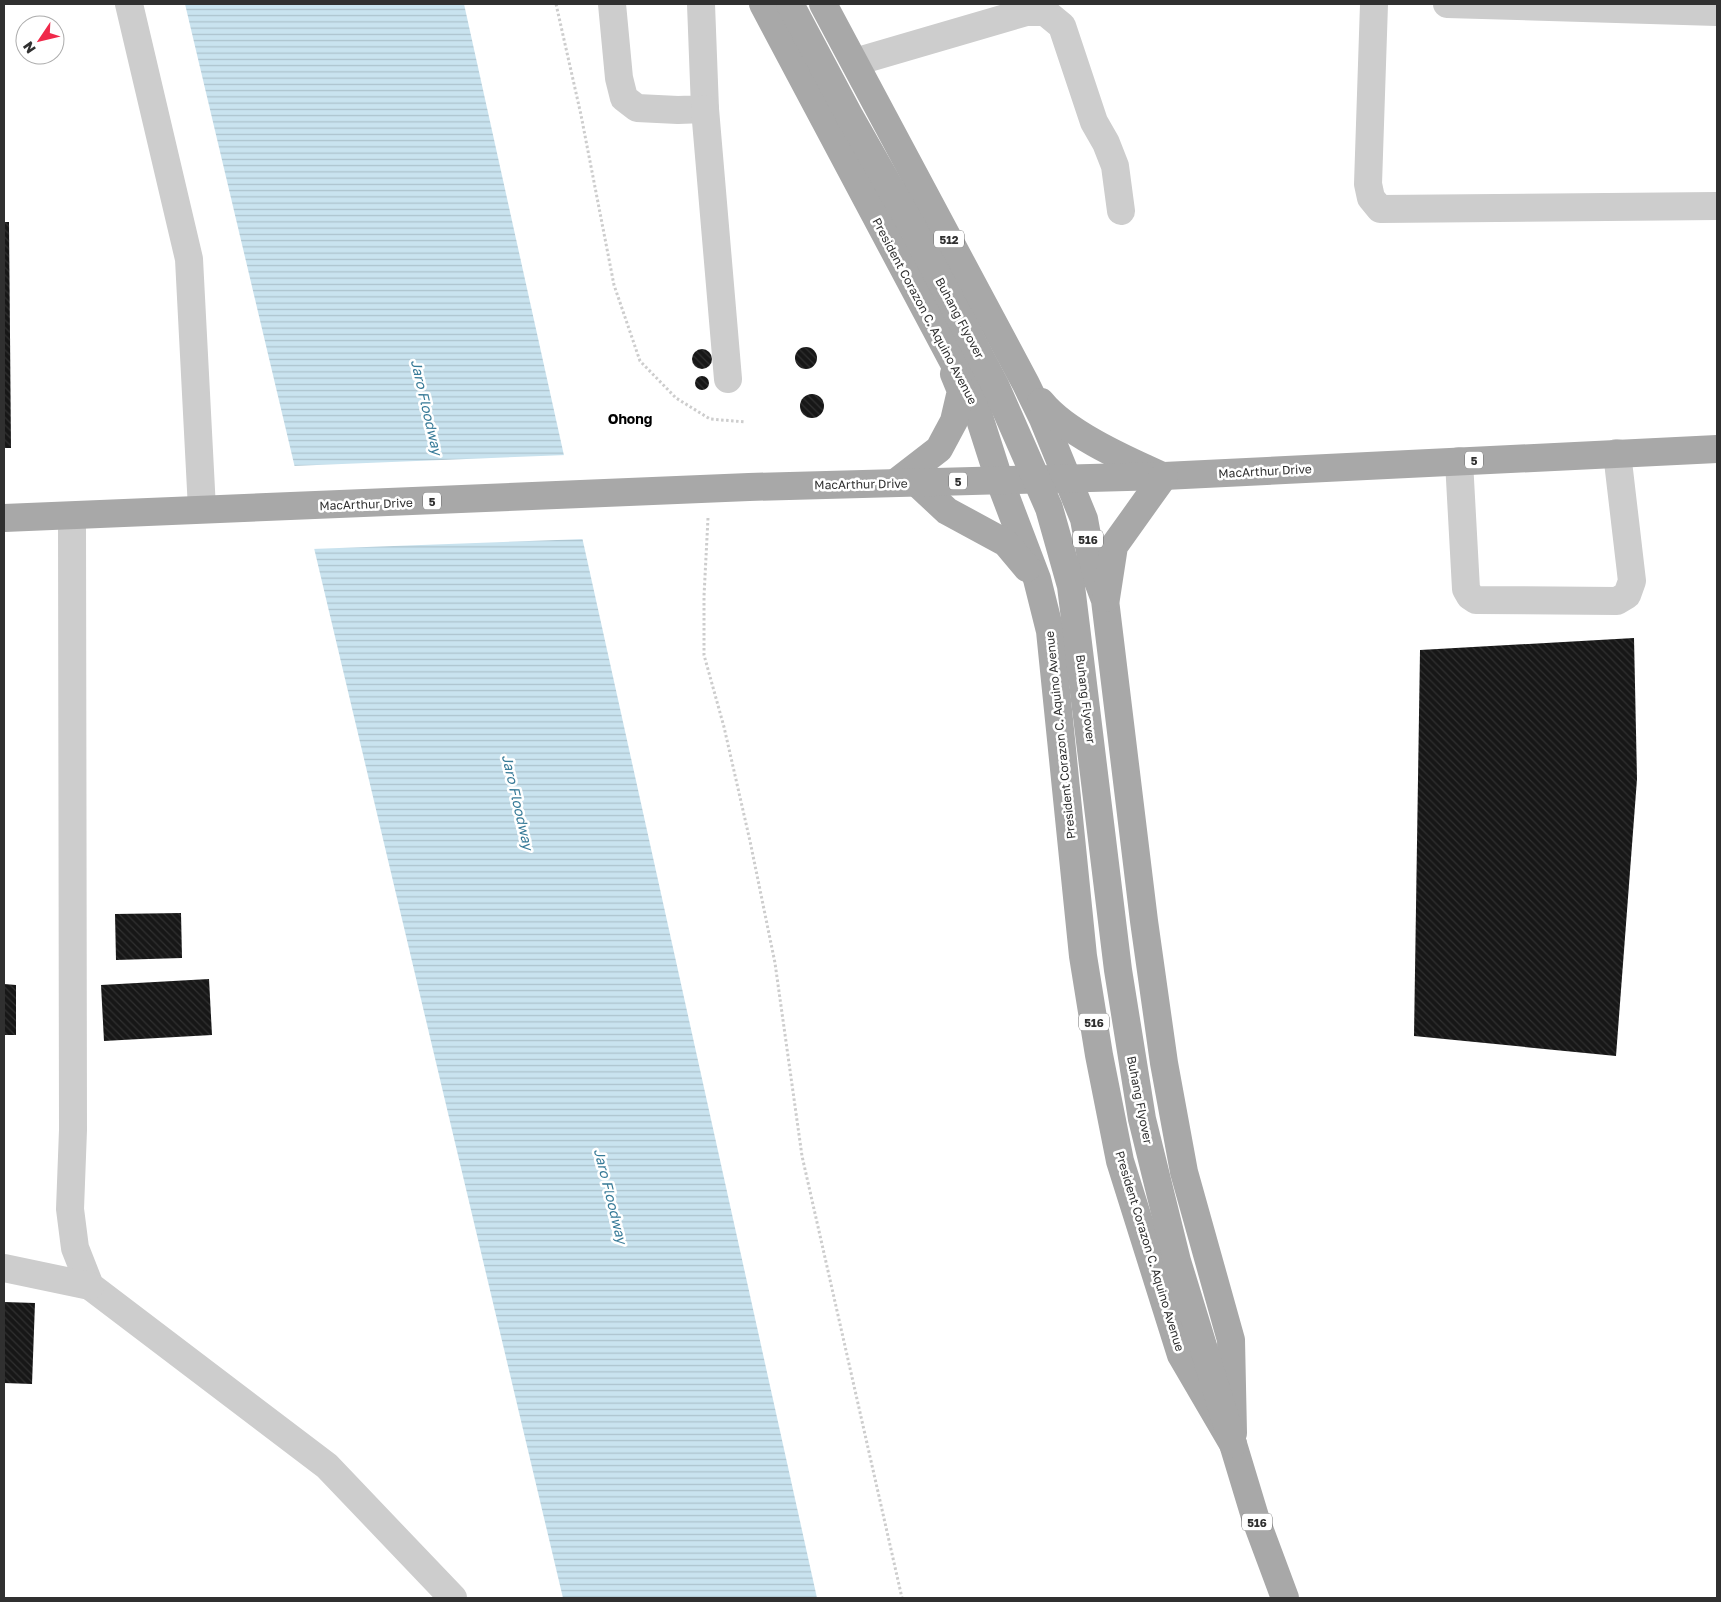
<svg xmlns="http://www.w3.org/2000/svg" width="1721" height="1602" viewBox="0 0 1721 1602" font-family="'Golos Text',sans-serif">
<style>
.water{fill:url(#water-rules)}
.pier{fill:#fff}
.building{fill:url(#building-back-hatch)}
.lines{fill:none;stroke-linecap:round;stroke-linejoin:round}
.path{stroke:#cdcdcd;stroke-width:3;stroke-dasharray:2.5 2.5;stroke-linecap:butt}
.minor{stroke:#cdcdcd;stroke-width:28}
.major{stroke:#a8a8a8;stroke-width:28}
.major-bridge{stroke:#a8a8a8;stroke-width:28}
.labels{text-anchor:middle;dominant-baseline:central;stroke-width:5;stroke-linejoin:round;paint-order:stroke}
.shield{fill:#fff;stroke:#6e6e6e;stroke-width:1}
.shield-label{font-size:11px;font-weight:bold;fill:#303030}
.street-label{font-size:12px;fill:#303030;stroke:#fff}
.water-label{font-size:14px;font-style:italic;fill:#387b98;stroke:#fff}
.neighbourhood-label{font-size:14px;font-weight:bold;fill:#000;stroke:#fff}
</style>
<defs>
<pattern id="water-rules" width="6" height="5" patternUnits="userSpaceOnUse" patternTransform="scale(1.25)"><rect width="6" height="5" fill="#c9e3ef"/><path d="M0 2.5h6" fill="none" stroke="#adc3cd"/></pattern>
<pattern id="building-back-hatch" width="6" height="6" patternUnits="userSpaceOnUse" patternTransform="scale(1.25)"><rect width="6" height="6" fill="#171717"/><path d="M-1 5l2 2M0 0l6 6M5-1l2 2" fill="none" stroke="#303030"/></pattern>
</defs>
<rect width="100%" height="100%" fill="#fff"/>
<!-- water -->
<polygon class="water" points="185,4 464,4 817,1598 563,1598"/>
<!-- pier -->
<polygon class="pier" points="567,455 585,539 312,549 292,466"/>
<!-- building -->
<g class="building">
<polygon points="4,222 9,222 11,448 4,448"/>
<circle cx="806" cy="358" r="11"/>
<circle cx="702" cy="359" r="10"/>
<circle cx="702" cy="383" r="7"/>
<circle cx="812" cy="406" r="12"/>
<polygon points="1634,638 1637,779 1616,1056 1414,1036 1420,650"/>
<polygon points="181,913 182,958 116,960 115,914"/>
<polygon points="209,979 212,1035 104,1041 101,985"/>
<polygon points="4,984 16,985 16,1035 4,1035"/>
<polygon points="4,1302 35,1303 32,1384 4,1383"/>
</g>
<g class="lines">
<!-- path -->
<g class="path">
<polyline points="556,4 581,115 614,285 640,361 676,398 710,419 746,422"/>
<polyline points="708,518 704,596 704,655 724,727 750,841 775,963 802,1156 902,1598"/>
</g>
<!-- minor -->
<g class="minor">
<polyline points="129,4 189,259 202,509"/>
<polyline points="612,4 619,78 624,98 637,108 678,110 705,109 701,4"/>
<polyline points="1374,4 1368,184 1371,198 1380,209 1717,206"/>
<polyline points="1447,4 1717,12"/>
<polyline points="855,62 1026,12 1045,12 1062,26 1094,122 1106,143 1115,166 1121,211"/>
<polyline points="705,109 728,379"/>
<polyline points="1459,461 1466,589 1470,596 1476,600 1617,601 1627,595 1632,581 1617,453"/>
<polyline points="72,517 73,1130 70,1209 75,1248 90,1286 327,1466 453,1598"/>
<polyline points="4,1268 90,1286"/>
</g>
<!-- major -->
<g class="major">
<polyline points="763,4 974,401 999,479 1037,579 1050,631 1083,956 1099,1055 1120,1161 1181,1355 1233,1444 1256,1520 1285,1598"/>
<polyline points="823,4 1026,384 1043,419 1084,519 1093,568 1105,600 1144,921 1164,1063 1184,1172 1231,1340 1233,1433"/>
<path d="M1041,402C1065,432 1122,458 1158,474"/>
<polyline points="895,483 939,449 954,421 961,391 954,374"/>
<polyline points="917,483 947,511 1006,543 1027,568"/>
<polyline points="4,518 749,487 1164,476 1717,449"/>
<polyline points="1106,598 1114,546 1164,476"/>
</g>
<!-- major-bridge -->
<polyline class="major-bridge" points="790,4 850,117 913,228 995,385 1049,508 1071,586 1118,970 1142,1119 1177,1261 1233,1444"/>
</g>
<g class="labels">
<!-- shield labels -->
<g class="shield">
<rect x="934" y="230.5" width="30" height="17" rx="4"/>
<rect x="1465" y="451.5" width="18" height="17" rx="4"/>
<rect x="949" y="472.5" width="18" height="17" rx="4"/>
<rect x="423" y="492.5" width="18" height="17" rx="4"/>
<rect x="1073" y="530.5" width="30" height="17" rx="4"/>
<rect x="1079" y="1013.5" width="30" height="17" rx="4"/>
<rect x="1242" y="1513.5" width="30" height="17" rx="4"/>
</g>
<g class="shield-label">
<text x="949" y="239">512</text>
<text x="1474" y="460">5</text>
<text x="958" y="481">5</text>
<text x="432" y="501">5</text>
<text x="1088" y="539">516</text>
<text x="1094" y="1022">516</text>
<text x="1257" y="1522">516</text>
</g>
<!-- street labels -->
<g class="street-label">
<text transform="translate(925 311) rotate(62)">President Corazon C. Aquino Avenue</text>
<text transform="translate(960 318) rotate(62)">Buhang Flyover</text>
<text transform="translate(1265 471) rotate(-3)">MacArthur Drive</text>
<text transform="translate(861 484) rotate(-1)">MacArthur Drive</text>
<text transform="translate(366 504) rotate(-2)">MacArthur Drive</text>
<text transform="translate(1086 699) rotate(83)">Buhang Flyover</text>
<text transform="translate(1060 735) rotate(-96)">President Corazon C. Aquino Avenue</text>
<text transform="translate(1140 1100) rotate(79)">Buhang Flyover</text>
<text transform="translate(1150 1251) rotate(73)">President Corazon C. Aquino Avenue</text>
</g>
<!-- water labels -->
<g class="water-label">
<text transform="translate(427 407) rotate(77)">Jaro Floodway</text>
<text transform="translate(518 802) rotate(77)">Jaro Floodway</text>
<text transform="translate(611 1196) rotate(76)">Jaro Floodway</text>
</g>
<!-- neighbourhood labels -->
<g class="neighbourhood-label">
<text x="630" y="418">Ohong</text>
</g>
</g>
<!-- border -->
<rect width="1721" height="1602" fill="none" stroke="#303030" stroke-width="10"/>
<!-- north arrow -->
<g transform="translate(40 40) rotate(235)"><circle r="24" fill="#ffffff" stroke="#acacac"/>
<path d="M0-4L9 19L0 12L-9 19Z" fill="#f0294a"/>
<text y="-8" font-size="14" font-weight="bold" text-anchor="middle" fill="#303030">N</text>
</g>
</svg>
